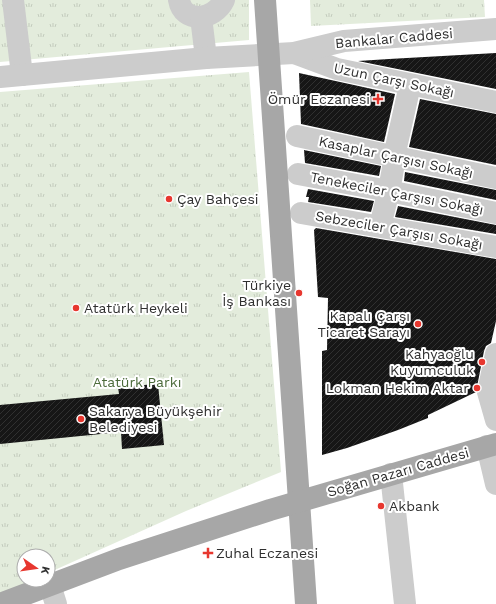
<svg xmlns="http://www.w3.org/2000/svg" width="496" height="604" viewBox="0 0 496 604" font-family="'Work Sans',sans-serif">
<style>
.park{fill:url(#park-tufts)}
.building{fill:url(#building-hatch)}
.lines{fill:none;stroke-linecap:round;stroke-linejoin:round}
.minor{stroke:#ccc;stroke-width:22}
.major{stroke:#a7a7a7;stroke-width:22}
.poi-dot{fill:#e7372f;stroke:#fff;stroke-width:1.5}
.labels{text-anchor:middle;dominant-baseline:central;stroke-width:4;stroke-linejoin:round;paint-order:stroke}
.street-label{font-size:14px;fill:#2f2f2f;stroke:#fff}
.poi-label{font-size:14px;fill:#2f2f2f;stroke:#fff;text-anchor:end}
.park-label{font-size:14px;fill:#4c6b3b;stroke:#fff}
</style>
<defs>
<pattern id="park-tufts" width="24" height="20" patternUnits="userSpaceOnUse"><rect width="24" height="20" fill="#e3ecdc"/><path d="M3 7l-1-3M5 7V3M7 7l1-3M15 17l-1-3M17 17v-4M19 17l1-3" fill="none" stroke="#c3cbbd"/></pattern>
<pattern id="building-hatch" width="6" height="6" patternUnits="userSpaceOnUse"><rect width="6" height="6" fill="#161616"/><path d="M-1 1l2-2M0 6l6-6M5 7l2-2" fill="none" stroke="#303030"/></pattern>
</defs>
<rect width="100%" height="100%" fill="#fff"/>
<!-- park -->
<g class="park">
<polygon points="0,0 249,0 249,40 0,62"/>
<polygon points="310,0 484,0 485,17 311,26"/>
<polygon points="249,72 281,472 186,511 48,573 48,556 24,556 24,580 33,580 0,595 0,92"/>
</g>
<!-- building -->
<g class="building">
<polygon points="496,53 496,89 358,61 389,59"/>
<polygon points="299,73 395,94 384,142 301,124"/>
<polygon points="420,99 496,114 496,165 409,147"/>
<polygon points="304,150 381,166 379,176 305,163"/>
<polygon points="405,172 496,190 496,200 404,181"/>
<polygon points="308,189 374,201 371,212 308,202 309,197 306,197"/>
<polygon points="398,206 496,225 496,234 395,217"/>
<polygon points="316,228 496,259 496,321 491,343 486,346 484,351 476,392 428,415 428,418 398,430 347,448 322,455 322,351 327,350 328,298 318,297 314,230"/>
<polygon points="158,384 164,445 122,449 121,432 0,444 0,405 119,394 118,387"/>
</g>
<g class="lines">
<!-- minor -->
<g class="minor">
<polyline points="13,0 22,75"/>
<path d="M179,0C183,24 214,21 224,0"/>
<polyline points="201,17 206,58"/>
<polyline points="294,53 337,69 496,102"/>
<polyline points="0,77 206,58 294,53 344,41 496,29"/>
<polyline points="297,136 496,178"/>
<polyline points="298,174 389,191 496,213"/>
<polyline points="301,213 496,247"/>
<path d="M381,222C387,199 393,176 395,152L410,85"/>
<polyline points="496,354 488,392 496,420"/>
<polyline points="487,446 496,484"/>
<polyline points="391,474 405,604"/>
<polyline points="50,585 56,604"/>
</g>
<!-- major -->
<g class="major">
<polyline points="265,0 306,604"/>
<polyline points="0,604 119,559 270,510 496,444"/>
</g>
</g>
<!-- markers -->
<g class="poi-dot">
<path d="M376 93h4v4h4v4h-4v4h-4v-4h-4v-4h4z"/>
<circle cx="169" cy="199" r="4"/>
<circle cx="299" cy="293" r="4"/>
<circle cx="76" cy="308" r="4"/>
<circle cx="418" cy="324" r="4"/>
<circle cx="482" cy="362" r="4"/>
<circle cx="477" cy="388" r="4"/>
<circle cx="81" cy="419" r="4"/>
<circle cx="381" cy="506" r="4"/>
<path d="M206 547h4v4h4v4h-4v4h-4v-4h-4v-4h4z"/>
</g>
<g class="labels">
<!-- street labels -->
<g class="street-label">
<text transform="translate(394 38) rotate(-5)">Bankalar Caddesi</text>
<text transform="translate(394 80) rotate(12)">Uzun Çarşı Sokağı</text>
<text transform="translate(396 157) rotate(12)">Kasaplar Çarşısı Sokağı</text>
<text transform="translate(397 193) rotate(11)">Tenekeciler Çarşısı Sokağı</text>
<text transform="translate(399 230) rotate(10)">Sebzeciler Çarşısı Sokağı</text>
<text transform="translate(398 472) rotate(-16)">Soğan Pazarı Caddesi</text>
</g>
<!-- poi labels -->
<g class="poi-label">
<text x="370" y="99">Ömür Eczanesi</text>
<text x="177" y="199" text-anchor="start">Çay Bahçesi</text>
<text x="291" y="285">Türkiye<tspan x="291" dy="16">İş Bankası</tspan></text>
<text x="84" y="308" text-anchor="start">Atatürk Heykeli</text>
<text x="410" y="316">Kapalı Çarşı<tspan x="410" dy="16">Ticaret Sarayı</tspan></text>
<text x="474" y="354">Kahyaoğlu<tspan x="474" dy="16">Kuyumculuk</tspan></text>
<text x="469" y="388">Lokman Hekim Aktar</text>
<text x="89" y="411" text-anchor="start">Sakarya Büyükşehir<tspan x="89" dy="16">Belediyesi</tspan></text>
<text x="389" y="506" text-anchor="start">Akbank</text>
<text x="216" y="553" text-anchor="start">Zuhal Eczanesi</text>
</g>
<!-- park labels -->
<g class="park-label">
<text x="137" y="382">Atatürk Parkı</text>
</g>
</g>
<!-- north arrow -->
<g transform="translate(36 568) rotate(103)"><circle r="19" fill="#ffffff" stroke="#acacac"/>
<path d="M0-3L7 15L0 10L-7 15Z" fill="#e7372f"/>
<text y="-6" font-size="11" font-weight="bold" text-anchor="middle" fill="#2f2f2f">K</text>
</g>
</svg>
